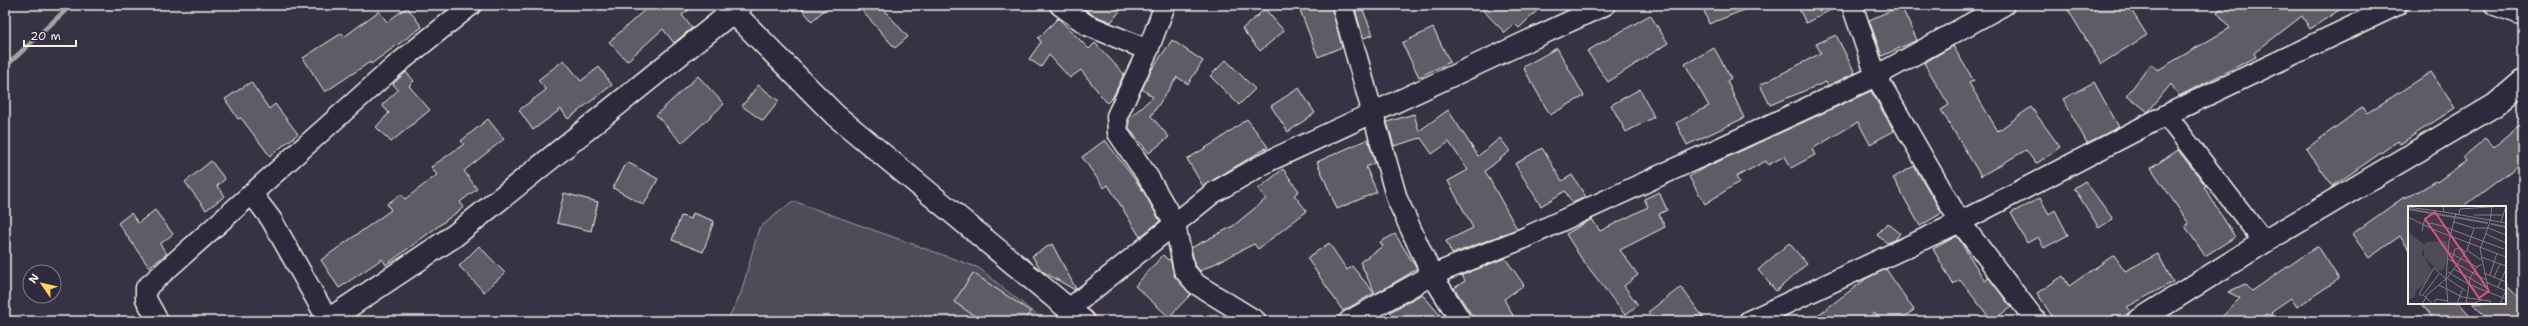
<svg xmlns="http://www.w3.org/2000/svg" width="2528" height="326" viewBox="0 0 2528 326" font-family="'Shantell Sans',sans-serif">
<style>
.green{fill:#504b59;stroke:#a29ea0}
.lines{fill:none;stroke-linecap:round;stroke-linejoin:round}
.stream{stroke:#a6a2a4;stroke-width:5}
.building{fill:#5f5c67;stroke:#f4f1e8}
.minor-casing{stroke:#f4f1e8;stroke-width:23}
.tertiary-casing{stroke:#f4f1e8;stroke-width:25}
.minor{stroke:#2f2a3d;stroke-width:20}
.tertiary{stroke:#2f2a3d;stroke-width:22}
.inset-river{fill:none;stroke:#726e77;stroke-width:2}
.inset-road{fill:none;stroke:#837e86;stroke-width:1}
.view{fill:#d15985;fill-opacity:0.15;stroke:#d15985;stroke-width:2}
.inset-edge{fill:none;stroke:#f4f1e8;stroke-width:2}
</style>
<rect width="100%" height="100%" fill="#373244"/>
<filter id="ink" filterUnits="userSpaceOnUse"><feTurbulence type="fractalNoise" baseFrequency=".025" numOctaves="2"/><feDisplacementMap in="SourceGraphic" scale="8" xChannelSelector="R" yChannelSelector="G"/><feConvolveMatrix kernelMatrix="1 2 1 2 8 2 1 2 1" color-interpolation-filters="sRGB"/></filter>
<g filter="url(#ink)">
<!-- green -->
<polygon class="green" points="793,201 979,268 1044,321 727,321 741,293 759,228"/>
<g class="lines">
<!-- stream -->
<polyline class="stream" points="5,67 71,5"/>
</g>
<!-- building -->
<g class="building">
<polygon points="650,5 696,5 682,15 692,28 674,43 663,29 627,61 609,42"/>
<polygon points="798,5 830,5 812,21"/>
<polygon points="857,5 880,5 908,37 895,48"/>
<polygon points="1079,5 1125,5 1111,22 1093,15"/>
<polygon points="1298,5 1331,5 1342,47 1318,57"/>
<polygon points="1354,5 1361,5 1373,35 1363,38"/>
<polygon points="1478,5 1543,5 1519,28 1515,24 1505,33"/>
<polygon points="1702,5 1754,5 1754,6 1709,24"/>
<polygon points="1797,5 1840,5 1806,23"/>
<polygon points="2065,5 2128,5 2147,35 2101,64"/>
<polygon points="2225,5 2347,5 2310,29 2302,16 2254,53 2256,57 2179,96 2171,84 2148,112 2127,95 2151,64 2158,70 2230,28 2217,12"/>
<polygon points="1901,6 1917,40 1882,56 1869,20"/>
<polygon points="407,7 422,27 371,64 370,62 325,92 303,58 342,33 344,37 379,11 387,22"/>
<polygon points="1265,9 1284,31 1260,51 1242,29"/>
<polygon points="1650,15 1668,43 1608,82 1587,51"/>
<polygon points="1058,18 1089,49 1095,43 1124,74 1113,97 1107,103 1081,70 1070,78 1049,55 1041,67 1029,59 1041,42 1038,38"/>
<polygon points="1433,28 1450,62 1419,77 1402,43"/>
<polygon points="1836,35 1855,73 1828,86 1826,82 1770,105 1760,85 1821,53 1816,44"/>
<polygon points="1172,40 1203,61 1188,84 1177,77 1151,116 1169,137 1149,153 1129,129 1129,118 1153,97 1142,89 1150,72"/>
<polygon points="1953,46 1974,81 1969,83 1998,131 2031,107 2060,147 2036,164 2026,150 1981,176 1941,110 1949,105 1924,63"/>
<polygon points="1557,48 1584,96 1550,115 1523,67"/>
<polygon points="1714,48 1731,78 1727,81 1744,118 1687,145 1676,123 1709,106 1685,64"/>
<polygon points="564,60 581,81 599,67 612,85 568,119 561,109 533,130 519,110 546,90 538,80"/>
<polygon points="1226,60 1255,89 1239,105 1210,76"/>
<polygon points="406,72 414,81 409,86 430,110 391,142 376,127 389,113 382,105 398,90 393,84"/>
<polygon points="2431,72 2455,108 2400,144 2398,141 2333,186 2306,149 2363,107 2367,113"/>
<polygon points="698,76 724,104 682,143 656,115"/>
<polygon points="251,82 269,109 275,104 298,134 270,156 241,118 238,119 225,99"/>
<polygon points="2094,82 2119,127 2087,143 2063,99"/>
<polygon points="758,85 779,101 763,121 742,106"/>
<polygon points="1299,88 1315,113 1288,132 1271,106"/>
<polygon points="1640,89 1654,117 1626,132 1611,105"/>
<polygon points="1871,91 1894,131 1870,144 1858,122 1812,149 1815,155 1791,168 1785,156 1768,165 1766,161 1736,177 1739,182 1705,204 1689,177 1702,169"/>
<polygon points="1448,110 1478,156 1500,138 1510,151 1485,171 1517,229 1452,254 1446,241 1473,228 1448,181 1468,170 1449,142 1432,154 1421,138 1394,146 1387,122 1414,114 1419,131"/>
<polygon points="488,119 504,139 464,171 477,189 460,202 464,207 386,265 382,259 339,288 321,260 391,210 387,204 401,194 405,199 437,175 431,167 464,144 461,141"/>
<polygon points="1247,119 1268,147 1203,186 1187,159 1217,141"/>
<polygon points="2523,123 2523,162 2463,207 2409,207 2409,250 2400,236 2369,258 2352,234 2404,197 2405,199 2436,181 2437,182 2466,161 2463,157 2486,138 2494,147"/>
<polygon points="1368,139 1375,163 1366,167 1377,192 1337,209 1317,162"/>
<polygon points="1105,140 1142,189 1160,221 1140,237 1108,185 1104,188 1082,157"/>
<polygon points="1542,148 1562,181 1572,175 1586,197 1572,203 1565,191 1541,206 1515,164"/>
<polygon points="2178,150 2206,186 2204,187 2235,237 2205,256 2185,226 2189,224 2151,168"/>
<polygon points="211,161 225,179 217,186 225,196 206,210 185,182"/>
<polygon points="627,162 658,179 644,205 613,188"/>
<polygon points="1914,166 1942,213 1920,226 1893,178"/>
<polygon points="1283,169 1299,191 1294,195 1307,211 1258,249 1254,244 1200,271 1195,265 1191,248 1233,226 1266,199 1258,189"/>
<polygon points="2085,181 2113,219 2099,228 2074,188"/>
<polygon points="1659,192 1667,210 1659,214 1665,227 1620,250 1638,275 1624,286 1638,305 1625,315 1581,258 1566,234 1592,219 1600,231 1648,207 1644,199"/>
<polygon points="564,193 598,202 591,231 557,223"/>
<polygon points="2040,198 2049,214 2055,210 2068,235 2044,248 2038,237 2027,243 2011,213"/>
<polygon points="155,210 173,234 160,244 167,254 149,267 118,223 131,213 138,223"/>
<polygon points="693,213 714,221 703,252 672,240 681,216 691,219"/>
<polygon points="1887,223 1900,233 1895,240 1887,243 1877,235"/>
<polygon points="1395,234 1417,269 1375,294 1360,262 1383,246 1380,242"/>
<polygon points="1957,236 1985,281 1989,278 2011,307 1992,321 1960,280 1953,284 1933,249"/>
<polygon points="1329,243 1347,270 1352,266 1374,293 1343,311 1307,258"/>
<polygon points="1789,243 1807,264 1776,291 1758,270"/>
<polygon points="1052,244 1076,289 1075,290 1042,271 1032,256"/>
<polygon points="479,246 505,273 484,292 459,266"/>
<polygon points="2318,246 2339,279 2297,307 2291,298 2272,311 2271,316 2267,314 2258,321 2218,321 2240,298 2228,292 2245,284 2252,291"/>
<polygon points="2158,254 2173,282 2127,307 2131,311 2118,321 2055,321 2037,293 2063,276 2069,286 2114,255 2125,271"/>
<polygon points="1163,255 1168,260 1170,259 1175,277 1191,294 1169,317 1135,286"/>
<polygon points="1505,258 1524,285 1504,299 1516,321 1476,321 1454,288 1465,281 1462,275"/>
<polygon points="1886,269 1914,310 1898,321 1880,321 1875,313 1864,321 1810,321 1867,278"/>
<polygon points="973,273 1031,312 1025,321 982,321 954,302"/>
<polygon points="2505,283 2523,301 2523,321 2490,321 2472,303 2505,303"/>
<polygon points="1681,287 1706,321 1655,321 1648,312"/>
<polygon points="1422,294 1440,315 1432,321 1398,321 1390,312"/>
<polygon points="2420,303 2459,303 2475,321 2436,321"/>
</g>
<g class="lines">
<defs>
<g id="minor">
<polyline points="1060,5 1087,25 1148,50"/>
<polyline points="1165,5 1148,50 1117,116 1118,133 1148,177 1175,224 1184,270 1196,284 1256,321"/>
<polyline points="1342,5 1397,199 1432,275 1461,321"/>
<polyline points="1852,5 1876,76 1960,222 2036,321"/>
<polyline points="2495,5 2523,15"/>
<polyline points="2166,115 2264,242"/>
<polyline points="252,194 271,219 328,320"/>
<polyline points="1069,309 1213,193 1269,161 1605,5"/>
<polyline points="158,321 146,299 146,288 395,66 471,5"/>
<polyline points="1349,321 1432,275 1522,239 1876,76 2004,5"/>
<polyline points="1749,321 1960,222 2166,115 2397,5"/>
</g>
<g id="tertiary">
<polyline points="733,12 835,115 1083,321"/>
<polyline points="327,321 454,236 741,5"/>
<polyline points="2138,321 2264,242 2495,105 2523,81"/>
</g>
</defs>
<!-- minor casing -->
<use href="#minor" class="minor-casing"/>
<!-- tertiary casing -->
<use href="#tertiary" class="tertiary-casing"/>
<!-- minor -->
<use href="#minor" class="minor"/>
<!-- tertiary -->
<use href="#tertiary" class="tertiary"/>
</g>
</g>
<!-- overview -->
<g transform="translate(2408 206)">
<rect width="98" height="98" fill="#373244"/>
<path d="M0,26L17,39L18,36L38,35L40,42L38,58L35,64L30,65L16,51V42L14,48L24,64L18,76L8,85L7,91L0,94Z" fill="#504b59"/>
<path class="inset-river" d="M0,3L80,17M83,18L98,21"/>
<path class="inset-road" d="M35,0L36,6L98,17M0,1L36,6M51,8L52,3L96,0M66,9H95M0,11L24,23L98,51M46,16L66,22H80L98,29M93,16L98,0M19,21L22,17L34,20L96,43M14,25L17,12M78,28L98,37M59,44L73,54M40,46L69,61M73,51L98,60M40,53L78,74M44,54L47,43L53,42L57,46M46,63L79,82M40,66L60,78L98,93M76,67L98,76M82,69L89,47M86,71L92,58M40,73L58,85M38,74L59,44L66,22M38,74L40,98M78,76L98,85M31,79L54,91L82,95L83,98M90,81L98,63M81,87L72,43L82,16L84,0M14,90L11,88L26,62L38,73M26,97L28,93L40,95M40,97H66L74,94M14,98L20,88L38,73L41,35L48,7M25,98L15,89L31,68M49,98L54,84M58,98L62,72L69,61L74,58M92,98L98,84"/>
<path class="view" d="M27,6L81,85L71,92L17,13Z"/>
<rect width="98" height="98" class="inset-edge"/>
</g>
<!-- margin -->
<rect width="2528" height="326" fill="none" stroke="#2f2a3d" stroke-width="20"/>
<rect x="10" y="10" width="2508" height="306" fill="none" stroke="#f4f1e8" stroke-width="1.5" filter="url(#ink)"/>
<!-- north arrow -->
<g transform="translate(42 284) rotate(304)"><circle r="19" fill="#2f2a3d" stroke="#7e7a81"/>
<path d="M0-3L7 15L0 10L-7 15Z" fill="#ffd166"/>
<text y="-6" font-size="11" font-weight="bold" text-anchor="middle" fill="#f4f1e8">N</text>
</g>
<!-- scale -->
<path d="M24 40v6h52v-6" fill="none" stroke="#f4f1e8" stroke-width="2"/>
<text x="30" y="40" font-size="12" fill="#f4f1e8" stroke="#2f2a3d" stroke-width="3" paint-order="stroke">20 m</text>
</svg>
